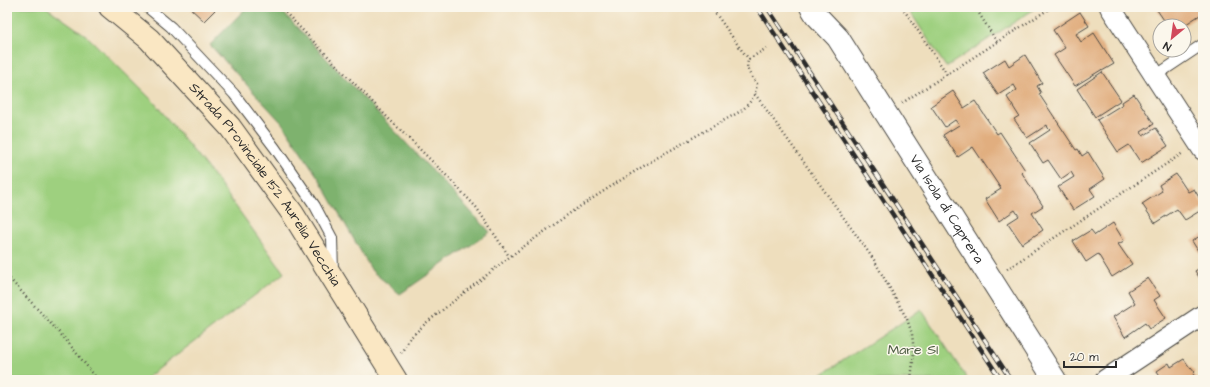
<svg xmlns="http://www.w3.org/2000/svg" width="1210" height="387" viewBox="0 0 1210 387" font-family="'Architects Daughter',sans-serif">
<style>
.green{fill:#9ed07f;stroke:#647e55}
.forest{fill:#7eb26e;stroke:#546e4c}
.building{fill:#e1ae7f}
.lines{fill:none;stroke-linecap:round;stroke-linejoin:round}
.service-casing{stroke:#484641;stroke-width:12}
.minor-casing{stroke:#484641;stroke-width:22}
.tertiary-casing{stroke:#484641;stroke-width:24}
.secondary-casing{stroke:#484641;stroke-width:24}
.path{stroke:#484641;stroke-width:2.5;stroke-dasharray:1 3;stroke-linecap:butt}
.service{stroke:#fff;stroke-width:10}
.minor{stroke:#fff;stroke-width:20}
.tertiary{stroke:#fff;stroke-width:22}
.secondary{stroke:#fae7c3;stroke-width:22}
.rail-casing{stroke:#2b2b2b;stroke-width:4.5}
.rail{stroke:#fbf7ec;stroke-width:3;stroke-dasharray:9;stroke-linecap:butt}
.labels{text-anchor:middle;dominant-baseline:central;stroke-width:3;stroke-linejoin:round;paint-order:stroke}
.street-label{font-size:14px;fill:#2b2b2b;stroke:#fbf7ec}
.park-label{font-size:14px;fill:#4e5d44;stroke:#fbf7ec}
</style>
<rect width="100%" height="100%" fill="#fbf7ec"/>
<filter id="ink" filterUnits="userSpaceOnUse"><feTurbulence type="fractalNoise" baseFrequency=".025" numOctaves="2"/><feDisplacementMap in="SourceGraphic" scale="8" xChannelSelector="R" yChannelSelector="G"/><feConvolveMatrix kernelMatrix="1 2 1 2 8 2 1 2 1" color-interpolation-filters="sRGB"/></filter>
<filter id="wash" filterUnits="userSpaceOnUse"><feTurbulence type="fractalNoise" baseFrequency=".012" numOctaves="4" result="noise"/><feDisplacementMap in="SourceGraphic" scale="16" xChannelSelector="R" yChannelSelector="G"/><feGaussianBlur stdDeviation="0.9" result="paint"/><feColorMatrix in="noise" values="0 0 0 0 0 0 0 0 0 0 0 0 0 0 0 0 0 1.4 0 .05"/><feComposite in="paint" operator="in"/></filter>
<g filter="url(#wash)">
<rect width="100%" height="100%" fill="#eedebd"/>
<!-- green -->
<g class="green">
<polygon points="7,7 46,7 87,36 153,101 216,179 284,273 144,380 7,380"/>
<polygon points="907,7 1031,7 1033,10 946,67"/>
<polygon points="921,309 968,380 813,380 907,319"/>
</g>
<!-- forest -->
<polygon class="forest" points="247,7 278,7 490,232 400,294 372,271 320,180 282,123 210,45"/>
<g id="blocks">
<!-- building -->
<g class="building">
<polygon points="189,7 218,7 204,21"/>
<polygon points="1155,7 1203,7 1203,13 1183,26 1168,26"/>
<polygon points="1080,12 1089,26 1076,34 1081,42 1094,33 1114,64 1102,71 1101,70 1075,86 1054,55 1065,48 1053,30"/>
<polygon points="1025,55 1042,83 1037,86 1041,93 1039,94 1076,150 1078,149 1082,156 1088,152 1105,179 1090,189 1095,196 1073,210 1058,187 1074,177 1071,172 1061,179 1048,160 1043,163 1030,143 1050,130 1048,128 1047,125 1027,138 1014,119 1019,116 1007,97 1017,90 1014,85 998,95 983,73 1005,59 1009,66"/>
<polygon points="1102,72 1121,100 1095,117 1077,89"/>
<polygon points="953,91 964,108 975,101 997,134 1000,132 1025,170 1022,173 1043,206 1032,213 1043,230 1022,244 1008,223 1019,216 1015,210 999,221 985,199 1001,189 973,147 958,157 943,135 959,125 955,120 945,127 931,106"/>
<polygon points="1134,94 1154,124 1141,132 1143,136 1156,128 1168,146 1141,163 1129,145 1118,152 1097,120 1123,104 1122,102"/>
<polygon points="1176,174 1188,192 1194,189 1203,204 1203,209 1185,220 1177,209 1155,223 1142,204 1162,191 1159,185"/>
<polygon points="1113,223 1124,241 1118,244 1132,264 1112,277 1098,254 1086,262 1073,241 1091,230 1095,235"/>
<polygon points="1203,234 1203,259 1192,241"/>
<polygon points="1203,266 1203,283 1195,271"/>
<polygon points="1148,278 1160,296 1154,300 1166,318 1149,329 1145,323 1125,337 1113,317 1135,303 1128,291"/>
<polygon points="1184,359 1190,368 1191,367 1195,372 1193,374 1197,380 1163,380 1157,371 1169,363 1171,367"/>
</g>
</g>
</g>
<g filter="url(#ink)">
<use href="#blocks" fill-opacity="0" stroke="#484641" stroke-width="1"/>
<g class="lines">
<defs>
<g id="service">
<polyline points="147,7 171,27 234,94 275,148 315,206 332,238 333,271"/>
<polyline points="1155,76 1203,44"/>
</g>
<g id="minor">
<polyline points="1110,7 1203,150"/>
<polyline points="1105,380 1203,315"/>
</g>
<g id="tertiary">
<path id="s1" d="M811,7L816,15L838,38L1055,380"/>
</g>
<g id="secondary">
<path id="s2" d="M110,7L149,39L230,127L293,214L396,380"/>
</g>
</defs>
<!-- service casing -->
<use href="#service" class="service-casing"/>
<!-- minor casing -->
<use href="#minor" class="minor-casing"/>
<!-- tertiary casing -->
<use href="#tertiary" class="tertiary-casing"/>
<!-- secondary casing -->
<use href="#secondary" class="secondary-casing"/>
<!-- path -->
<g class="path">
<polyline points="280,7 389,119 444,173 476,207 509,256"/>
<polyline points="711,7 743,52 749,59"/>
<polyline points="902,7 947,74"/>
<polyline points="975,7 997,42"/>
<polyline points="755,94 874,260 907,319 912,334 914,352 911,380"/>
<polyline points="902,103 1052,7"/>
<polyline points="1007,269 1183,153"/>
<polyline points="7,276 66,340 98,380"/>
<path d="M401,353L410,338L426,323L512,255L573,211L621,180L660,156L741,111C751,102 755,97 757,84C751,76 744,68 749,59L767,48"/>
</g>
<!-- service -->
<use href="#service" class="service"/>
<!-- minor -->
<use href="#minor" class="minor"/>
<!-- tertiary -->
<use href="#tertiary" class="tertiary"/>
<!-- secondary -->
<use href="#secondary" class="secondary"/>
<defs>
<g id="rail">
<polyline points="757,7 1001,380"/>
<polyline points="767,7 1011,380"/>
</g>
</defs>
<!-- rail casing -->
<use href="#rail" class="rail-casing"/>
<!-- rail -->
<use href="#rail" class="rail"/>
</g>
</g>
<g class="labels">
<!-- street labels -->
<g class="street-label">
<text stroke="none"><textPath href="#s2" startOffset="237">Strada Provinciale 152 Aurelia Vecchia</textPath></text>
<text stroke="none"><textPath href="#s1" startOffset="244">Via Isola di Caprera</textPath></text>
</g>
<!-- park labels -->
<g class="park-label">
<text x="913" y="350">Mare SI</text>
</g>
</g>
<!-- margin -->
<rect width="1210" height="387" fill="none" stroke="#fbf7ec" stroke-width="24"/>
<!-- north arrow -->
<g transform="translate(1172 38) rotate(209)"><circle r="19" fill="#fbf7ec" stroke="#a8a59f"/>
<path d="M0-3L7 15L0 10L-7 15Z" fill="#d1495b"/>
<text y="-6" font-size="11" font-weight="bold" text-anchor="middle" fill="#2b2b2b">N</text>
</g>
<!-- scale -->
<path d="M1064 361v6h52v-6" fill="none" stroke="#2b2b2b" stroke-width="2"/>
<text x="1070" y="361" font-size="12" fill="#2b2b2b" stroke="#fbf7ec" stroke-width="3" paint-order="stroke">20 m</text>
</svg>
